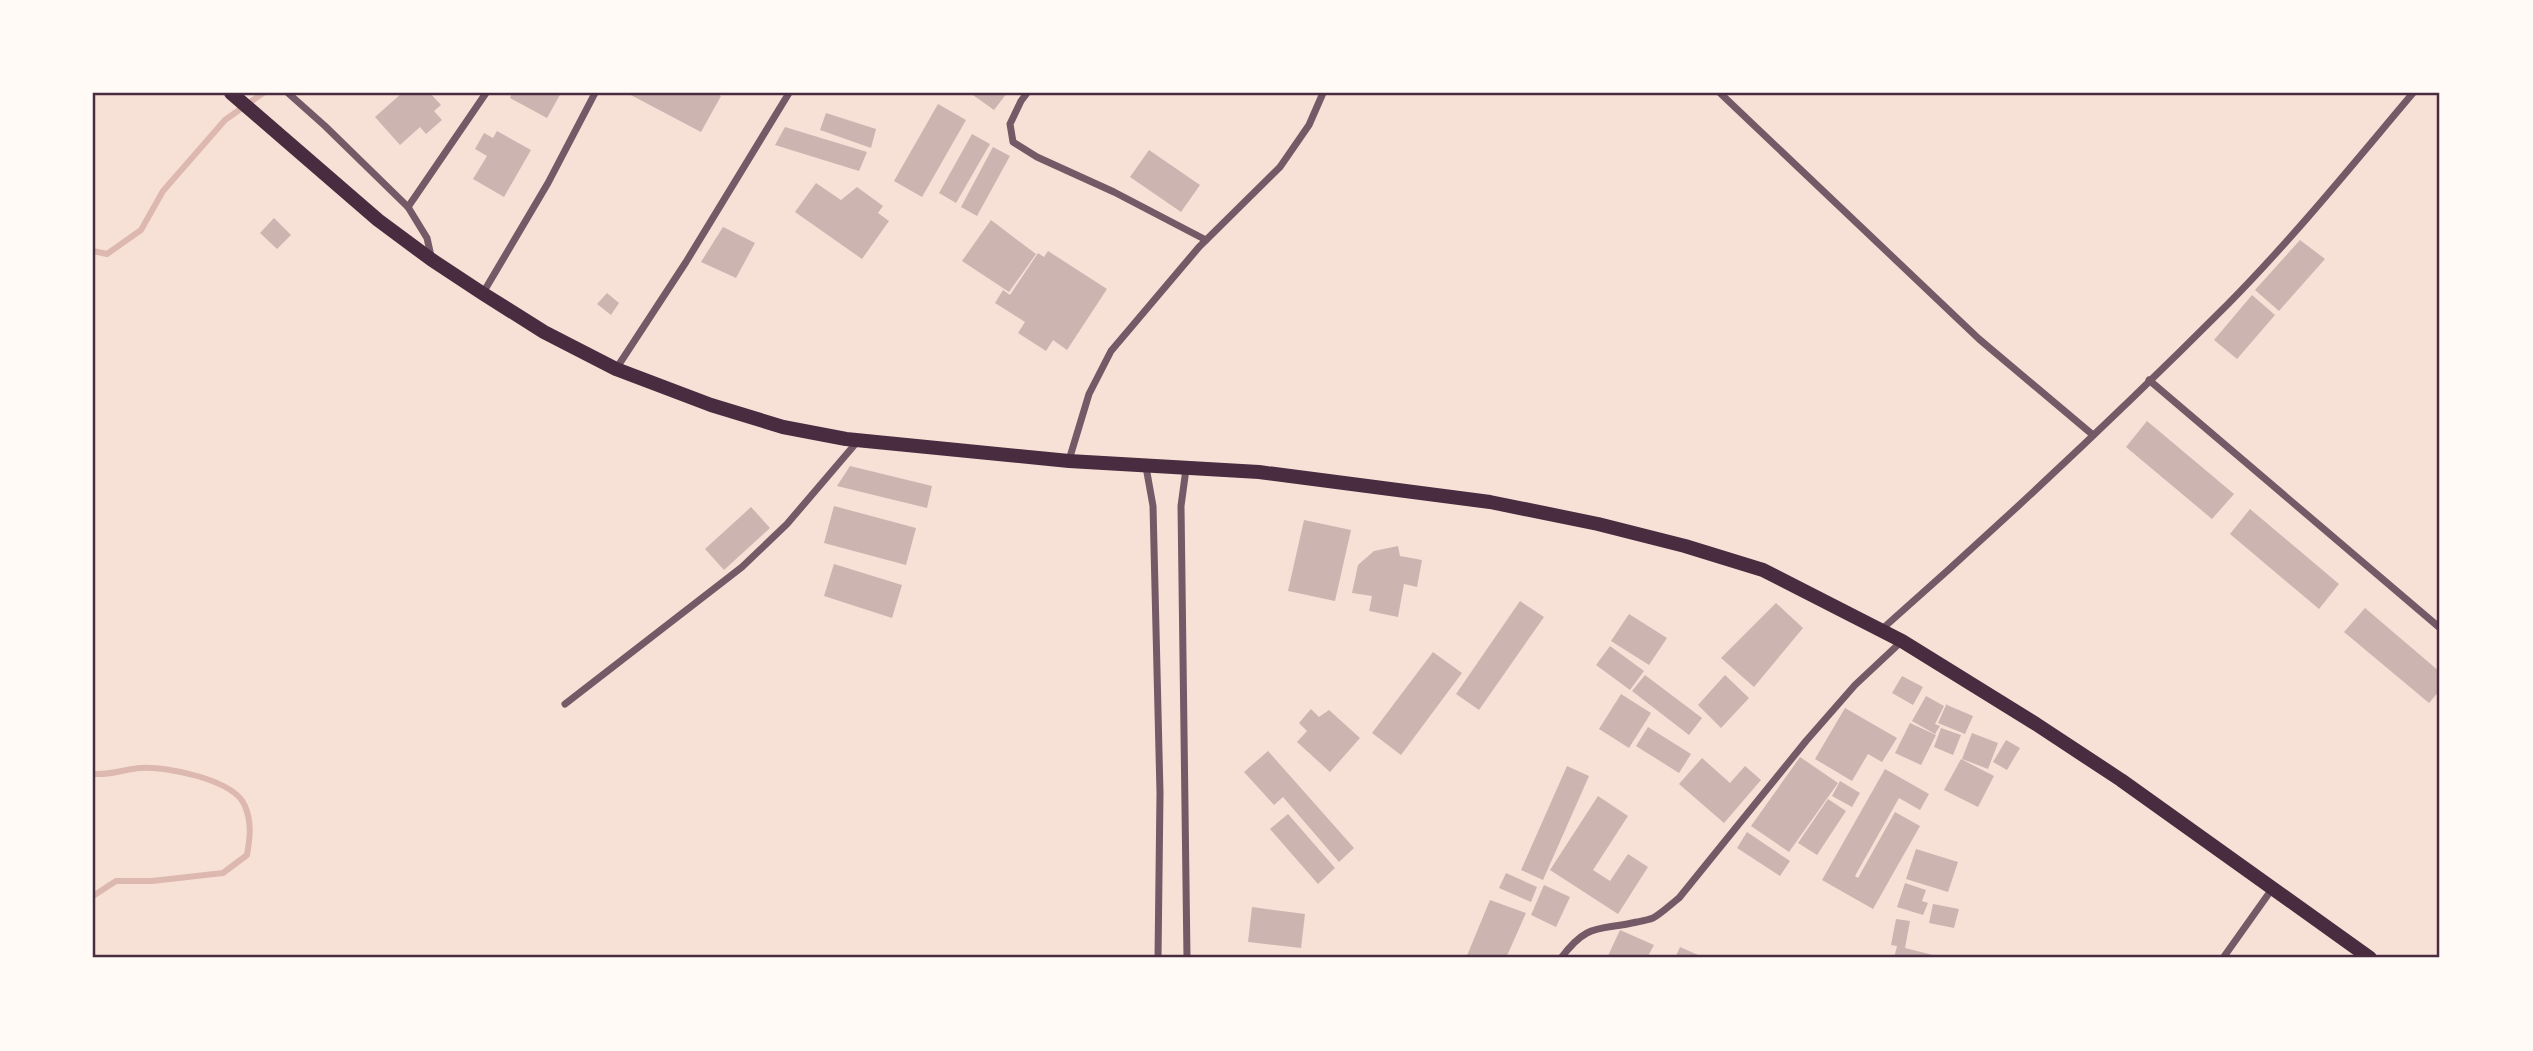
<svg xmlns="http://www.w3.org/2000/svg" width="2533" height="1051" viewBox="0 0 2533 1051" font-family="Montserrat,sans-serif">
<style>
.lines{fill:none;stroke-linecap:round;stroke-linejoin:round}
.stream{stroke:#dcb8b0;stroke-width:6}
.building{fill:#ccb4b1}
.minor{stroke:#755966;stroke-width:7}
.secondary{stroke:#4a2c40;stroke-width:14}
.neatline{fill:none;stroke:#4a2c40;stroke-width:2.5}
</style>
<rect width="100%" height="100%" fill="#f7e1d7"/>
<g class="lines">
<!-- stream -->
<g class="stream">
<polyline points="93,251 107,254 141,230 163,191 225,120 263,93"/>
<path d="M93,774C113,775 124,769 141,768C167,766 235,780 245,806C252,823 250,837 247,855L223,873L152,881H116L93,896"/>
<polyline points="93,957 96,958"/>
<polyline points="310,958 317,958"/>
</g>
</g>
<!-- building -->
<g class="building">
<polygon points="402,93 430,93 441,105 434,111 442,120 426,134 420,127 400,145 375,117"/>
<polygon points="512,93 561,93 547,118 510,98"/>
<polygon points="627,93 715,93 721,96 701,132"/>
<polygon points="970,93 1007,93 994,110"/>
<polygon points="938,104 966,120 922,197 894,181"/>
<polygon points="826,113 876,129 871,148 820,130"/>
<polygon points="785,127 867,152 859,171 775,145"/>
<polygon points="497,131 531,150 504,197 473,179 487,156 475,149 484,133 493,138"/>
<polygon points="972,134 990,144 956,203 939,193"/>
<polygon points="993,147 1010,156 977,216 961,207"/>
<polygon points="1149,150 1200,185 1181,212 1130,177"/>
<polygon points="816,183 841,200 857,187 883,206 878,213 889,221 862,259 795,212"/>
<polygon points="274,218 291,235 277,249 260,233"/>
<polygon points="991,220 1036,254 1009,292 962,261"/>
<polygon points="723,227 755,243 736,278 701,262"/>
<polygon points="2300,240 2325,259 2279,311 2255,290"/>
<polygon points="1048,251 1107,289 1067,350 1053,340 1046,351 1018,333 1025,322 995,303 1003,290 1010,295 1038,253 1044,257"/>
<polygon points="607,293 619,303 611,315 597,304"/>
<polygon points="2252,295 2275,315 2237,359 2214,340"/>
<polygon points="2147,421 2234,494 2212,519 2126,447"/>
<polygon points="850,466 932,486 927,508 837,486"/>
<polygon points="834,506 916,528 906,565 824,543"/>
<polygon points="751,507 770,528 724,570 705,549"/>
<polygon points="2250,509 2339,584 2319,609 2230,534"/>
<polygon points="1304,520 1351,530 1335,601 1288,591"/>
<polygon points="1398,546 1400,556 1422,560 1417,587 1404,584 1398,617 1369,611 1372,596 1352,593 1358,565 1374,551"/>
<polygon points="834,564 902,585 892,618 824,596"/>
<polygon points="1520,601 1544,617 1479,710 1456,694"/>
<polygon points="1776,603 1803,628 1754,687 1721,658"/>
<polygon points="2365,608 2440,672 2440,690 2429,703 2344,632"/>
<polygon points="1629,614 1667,638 1649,665 1611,641"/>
<polygon points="1610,646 1644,671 1630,690 1596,665"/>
<polygon points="1433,652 1462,673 1401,755 1372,733"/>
<polygon points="1645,675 1702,718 1689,735 1632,691"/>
<polygon points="1725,675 1749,698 1721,728 1698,705"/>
<polygon points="1902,676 1923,687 1913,705 1892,693"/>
<polygon points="1621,694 1651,713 1629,748 1599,729"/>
<polygon points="1926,696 1944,706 1935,724 1940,726 1935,734 1912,721"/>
<polygon points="1947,703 1947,705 1973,716 1965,734 1938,723"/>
<polygon points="1845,708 1897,738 1882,762 1868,754 1852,781 1815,759"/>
<polygon points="1311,709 1319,717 1329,710 1360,738 1330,772 1297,742 1307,731 1299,723"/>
<polygon points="1910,723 1936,735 1921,765 1895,753"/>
<polygon points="1648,727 1691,754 1679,773 1636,746"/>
<polygon points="1941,728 1961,735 1953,755 1934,747"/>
<polygon points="1972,733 1998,743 1988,769 1962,759"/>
<polygon points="2006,740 2020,748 2007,770 1993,762"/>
<polygon points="1268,751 1354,848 1339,862 1283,797 1274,805 1244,772"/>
<polygon points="1800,757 1838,783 1789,852 1751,826"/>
<polygon points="1702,758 1730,783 1745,766 1761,780 1724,823 1679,784"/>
<polygon points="1961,759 1994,776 1978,807 1944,790"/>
<polygon points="1567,766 1589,776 1543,880 1521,870"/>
<polygon points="1885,769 1929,794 1920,810 1899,798 1855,876 1858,878 1895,812 1920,826 1873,909 1822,880"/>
<polygon points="1840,781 1860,793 1852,807 1832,796"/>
<polygon points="1598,796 1628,816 1593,870 1610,881 1628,854 1648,867 1618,914 1550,870"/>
<polygon points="1828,799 1846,811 1817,855 1798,843"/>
<polygon points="1288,814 1335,868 1318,884 1270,829"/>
<polygon points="1747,832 1790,861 1780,876 1737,848"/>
<polygon points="1916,849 1958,862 1948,892 1906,879"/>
<polygon points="1506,873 1537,887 1531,902 1499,888"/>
<polygon points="1905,883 1926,890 1922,901 1928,903 1923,915 1897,907"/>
<polygon points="1544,885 1570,897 1556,927 1531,915"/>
<polygon points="1490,900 1526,913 1506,958 1466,958"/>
<polygon points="1933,904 1959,909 1954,928 1929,923"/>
<polygon points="1252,907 1305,914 1301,948 1248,942"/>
<polygon points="1896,919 1910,921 1905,948 1945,958 1894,958 1897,946 1891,945"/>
<polygon points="1620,930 1654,945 1647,958 1607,958"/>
<polygon points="1680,947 1705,958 1675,958"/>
</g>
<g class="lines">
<!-- minor -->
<g class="minor">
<polyline points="288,93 325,126 408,207 427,238 431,256"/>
<polyline points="1027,93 1021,101 1010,124 1013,142 1037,157 1114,192 1206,240"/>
<polyline points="1720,93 1979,339 2093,435"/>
<polyline points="408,207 486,93"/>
<polyline points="483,293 548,183 595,93"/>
<polyline points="616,369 686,262 789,93"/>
<polyline points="2149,380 2440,628"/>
<polyline points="1069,460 1089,394 1111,351 1199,247 1280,167 1309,125 1323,93"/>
<polyline points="1146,467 1153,506 1160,793 1158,958"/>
<polyline points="1186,469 1181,506 1187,958"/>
<path d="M1881,630C2000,525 2116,416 2228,304C2294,237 2353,164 2413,93"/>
<polyline points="565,704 742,567 787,524 857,442"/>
<path d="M1561,958C1588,922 1598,931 1637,922C1642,921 1648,920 1653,918C1662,913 1671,904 1679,898L1806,741L1855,685L1902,641"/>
<polyline points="2223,958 2272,889"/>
</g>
<!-- secondary -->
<polyline class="secondary" points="231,93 378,220 432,260 482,293 544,332 616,369 711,405 783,427 846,439 1069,461 1259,472 1490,502 1598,524 1685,546 1763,570 1902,641 2036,724 2121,780 2370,958"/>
</g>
<!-- border -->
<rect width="2533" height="1051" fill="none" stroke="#fffaf5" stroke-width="189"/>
<rect x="94" y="94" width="2344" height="862" class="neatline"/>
</svg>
